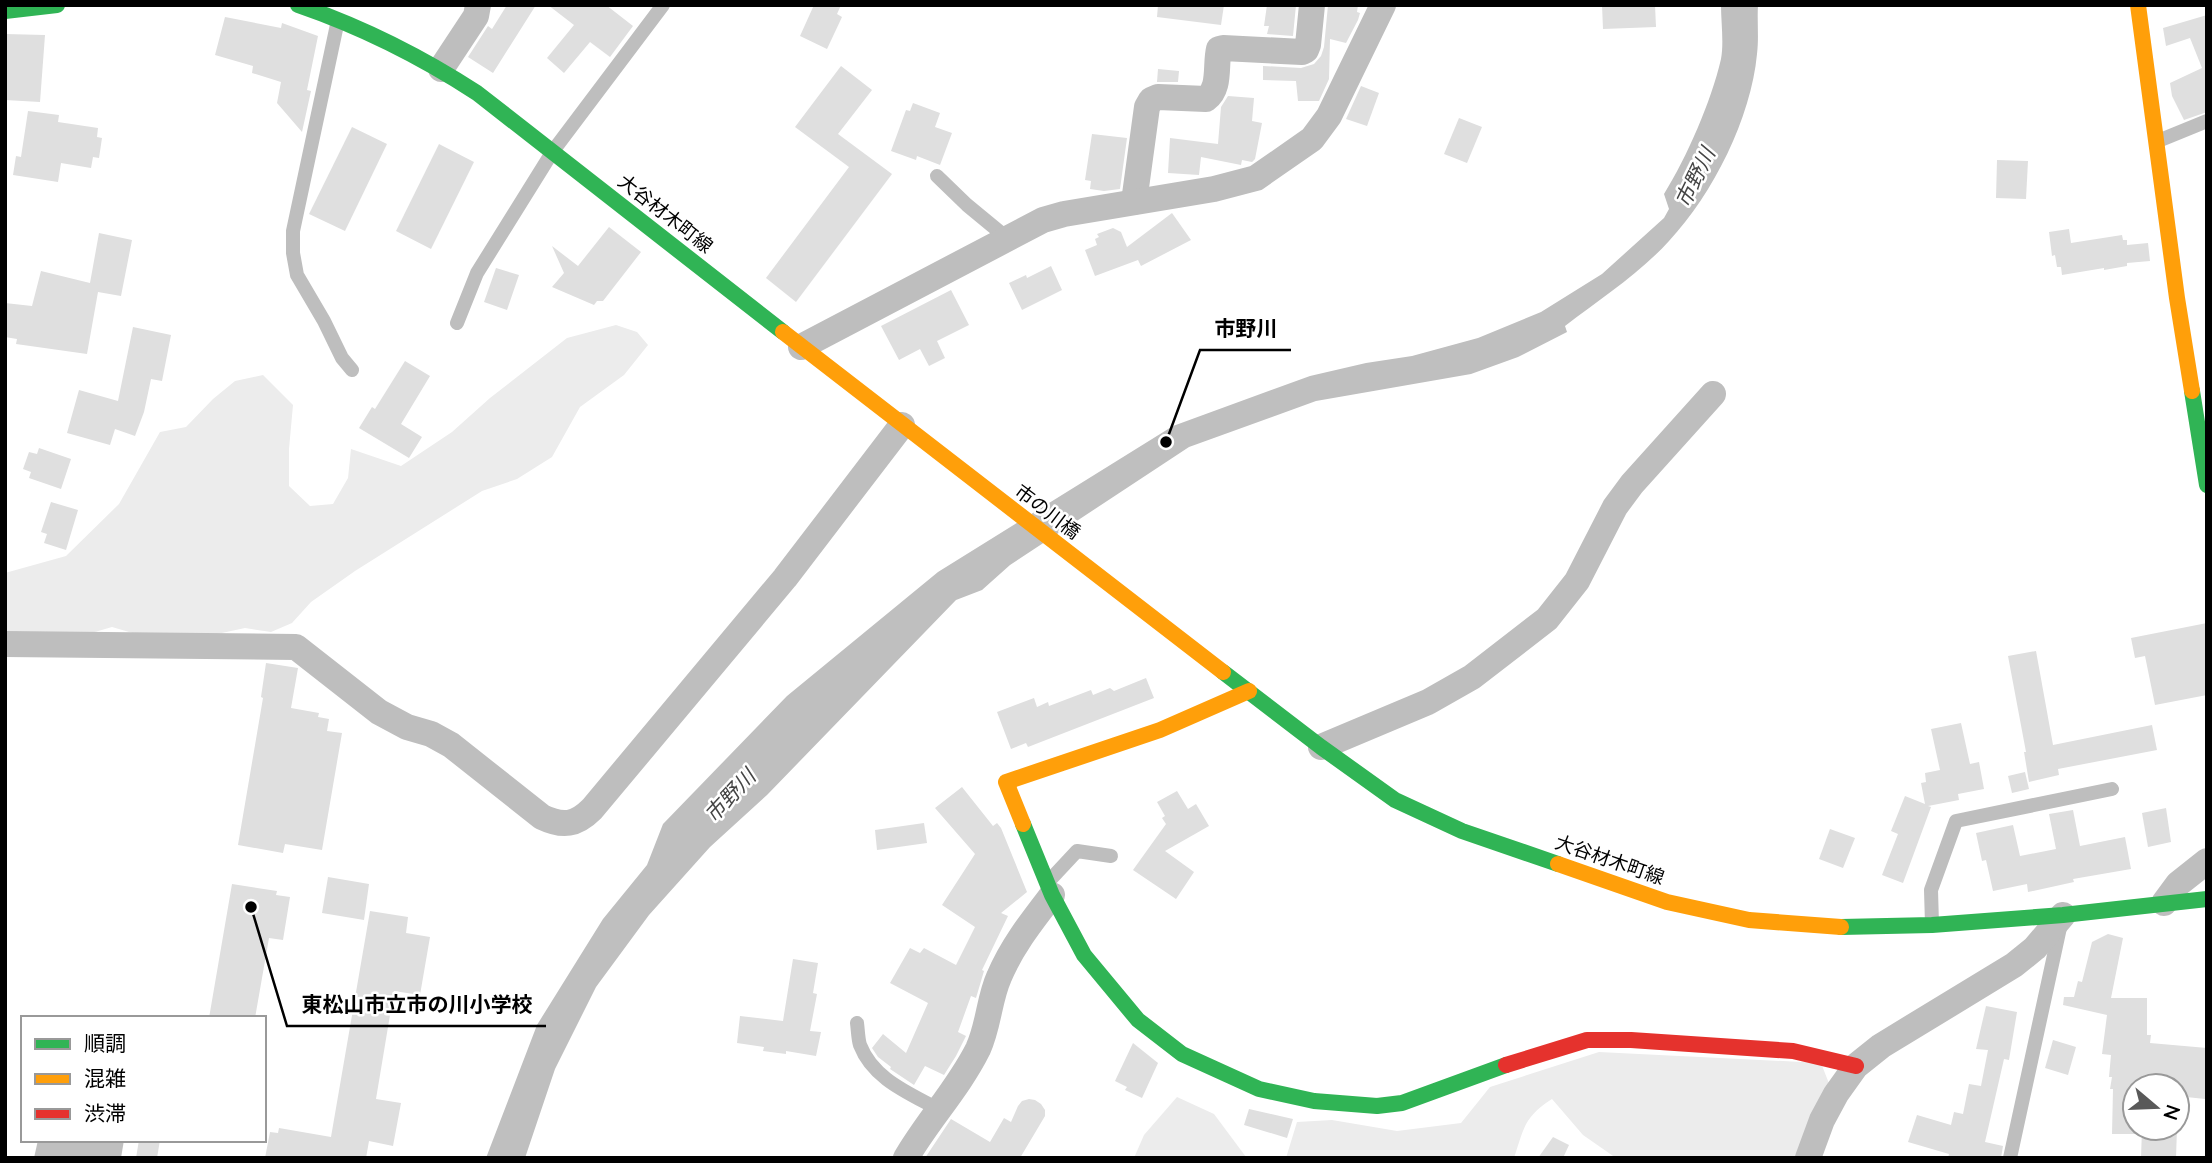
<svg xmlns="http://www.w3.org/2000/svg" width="2212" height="1163" viewBox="0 0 2212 1163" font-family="Lato,'Noto Sans JP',sans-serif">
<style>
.green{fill:#ececec}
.water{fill:#bfbfbf}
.building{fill:#dfdfdf}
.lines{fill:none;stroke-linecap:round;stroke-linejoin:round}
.lane{stroke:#bebebe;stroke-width:14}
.street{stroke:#bebebe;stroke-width:26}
.fast{stroke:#30b455;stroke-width:16}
.slow{stroke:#ff9f0a;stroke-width:16}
.jam{stroke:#e5322d;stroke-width:16}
.labels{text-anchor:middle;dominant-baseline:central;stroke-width:5;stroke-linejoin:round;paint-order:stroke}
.street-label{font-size:19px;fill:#000;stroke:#fff}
.water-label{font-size:21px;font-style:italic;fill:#444;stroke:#fff}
.leader{fill:none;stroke:#000;stroke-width:2.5}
.callout-dot{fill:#000;stroke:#fff;stroke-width:2.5}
.callout-label{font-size:21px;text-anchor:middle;font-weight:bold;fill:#000;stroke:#fff;stroke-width:5;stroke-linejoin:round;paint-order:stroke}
</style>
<rect width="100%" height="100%" fill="#fff"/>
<!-- green -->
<g class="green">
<polygon points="616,325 637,332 648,345 624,375 580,407 552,457 517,479 482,491 355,571 311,602 292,623 271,632 245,628 217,634 136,634 112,627 81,636 45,641 5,630 5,573 66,556 119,504 160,432 186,427 213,399 235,381 263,375 293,405 289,449 289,486 310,506 333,504 348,478 351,449 401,466 452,432 490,398 567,338"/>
<path d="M1599,1052L1821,1063L1830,1086L1798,1158H1616L1583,1135L1552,1099C1524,1117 1524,1128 1514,1158H1286L1297,1122L1332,1120L1397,1131L1461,1123L1490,1087Z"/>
<polygon points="1177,1097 1214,1114 1246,1157 1262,1158 1134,1158 1144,1135"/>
</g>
<!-- water -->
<g class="water">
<path d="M1721,5H1758C1757,21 1759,38 1757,54C1751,118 1713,194 1669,241C1639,274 1600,299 1565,326L1567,332L1518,357L1471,374L1316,401L1189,447L1010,565L982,590L956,600L767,795L710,847L649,915L596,987L555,1069L525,1158H486L537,1025L603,919L647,865L663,824L787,696L938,572L1173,426L1310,376L1366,363L1412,356L1478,338L1541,312L1602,274L1664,218L1669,209L1664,194C1687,157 1711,102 1721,59C1724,43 1721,22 1721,5Z"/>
<polygon points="38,1140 124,1140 121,1158 34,1158"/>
</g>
<!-- building -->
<g class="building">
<polygon points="507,5 536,5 493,73 468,57 488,26 492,29"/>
<polygon points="548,5 606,5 633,26 610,57 590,42 564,73 547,58 574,25"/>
<polygon points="814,5 841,5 837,14 842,17 827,49 800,36"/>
<polygon points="1158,5 1224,5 1221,25 1157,17"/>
<polygon points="1267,5 1296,5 1293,36 1267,34 1269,26 1264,26"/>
<polygon points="1328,5 1358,5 1357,12 1360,13 1358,20 1346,43 1330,39 1329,79 1319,101 1298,101 1296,81 1263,80 1263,66 1301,68 1314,64 1321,56 1324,47"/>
<polygon points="1602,5 1655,5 1656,27 1603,29"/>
<polygon points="2207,15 2207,112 2184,120 2172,96 2170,83 2202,68 2190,38 2166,46 2163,28"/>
<polygon points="225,17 281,28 282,23 318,36 307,90 311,91 302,132 277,103 281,82 252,73 253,66 215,55"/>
<polygon points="5,34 45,35 40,102 5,100"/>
<polygon points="841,66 872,90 838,134 892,174 796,302 766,278 849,167 795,127"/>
<polygon points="1158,69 1179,71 1178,82 1157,82"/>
<polygon points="1361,86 1379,93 1367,126 1346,119"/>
<polygon points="1228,96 1254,98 1252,121 1262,123 1255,159 1252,162 1242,160 1241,165 1201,157 1199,175 1168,173 1170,138 1218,144 1221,107"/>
<polygon points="913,103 940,113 935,127 952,133 940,165 917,156 916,160 891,151 906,110 910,111"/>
<polygon points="28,111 59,115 58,122 98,128 97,137 102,138 99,158 93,157 91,168 61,163 58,182 13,175 16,156 21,157"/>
<polygon points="1459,118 1482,127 1467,163 1444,154"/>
<polygon points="352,127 387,144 345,231 309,214"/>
<polygon points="1092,134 1127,138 1120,189 1104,191 1090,189 1091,181 1085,180"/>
<polygon points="439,144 474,162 431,249 396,231"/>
<polygon points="1997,160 2028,161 2026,199 1996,198"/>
<polygon points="1172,213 1191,240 1141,266 1138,260 1095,276 1085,250 1097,245 1095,239 1099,237 1097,234 1113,228 1121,232 1127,247"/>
<polygon points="609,227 641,252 603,301 597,301 594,305 552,287 564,273 552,246 578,266"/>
<polygon points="2069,229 2071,243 2122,235 2123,240 2127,240 2127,245 2148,243 2150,261 2127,263 2127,266 2104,270 2104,268 2062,275 2061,267 2057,267 2055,255 2052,256 2049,232"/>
<polygon points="99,233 132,240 121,296 98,292 87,354 16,344 17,339 5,337 5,303 32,306 41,271 90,283"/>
<polygon points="1051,266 1062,290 1022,310 1009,283 1026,275 1027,278"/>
<polygon points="496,268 519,275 507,310 484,302"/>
<polygon points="951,290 969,325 937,341 945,358 929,366 920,349 899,360 881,326"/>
<polygon points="133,327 171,335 162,381 151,379 144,412 135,436 115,429 110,445 67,433 79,390 118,401"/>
<polygon points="405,361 430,376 401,424 422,437 409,458 359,428 372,407 375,409"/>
<polygon points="39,448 71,459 61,489 29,478 31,472 23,469 29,452 37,454"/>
<polygon points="51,502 78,510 66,550 44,543 47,534 41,532"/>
<polygon points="2207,623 2207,695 2155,705 2145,656 2135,658 2131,638"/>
<polygon points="2036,651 2053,745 2152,725 2157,750 2058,769 2059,775 2029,782 2024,752 2026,752 2008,656"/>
<polygon points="266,663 298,668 291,708 319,713 318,717 329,719 327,731 342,733 322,850 285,844 283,853 238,845 263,698 261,697"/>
<polygon points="1146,678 1154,698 1028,747 1026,743 1011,749 997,712 1034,698 1037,707 1048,702 1049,706 1091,690 1093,695 1110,688 1114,691"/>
<polygon points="1961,723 1970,764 1979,762 1984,789 1958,794 1959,800 1928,806 1931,807 1903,883 1882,875 1898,834 1891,831 1905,796 1925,804 1921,783 1926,782 1925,773 1940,770 1931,729"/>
<polygon points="2025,772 2029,789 2012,793 2008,776"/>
<polygon points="962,787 993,826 997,823 1001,828 1027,892 1001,913 1008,916 982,970 984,971 976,998 971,996 958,1032 966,1036 956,1056 944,1075 925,1066 914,1085 890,1069 891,1067 878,1057 872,1048 883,1034 906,1053 928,1003 890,983 910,948 920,953 924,948 956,965 975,927 942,905 975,854 935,808"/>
<polygon points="1177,791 1188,809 1196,804 1209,826 1165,851 1194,872 1176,899 1133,870 1166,824 1162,818 1165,816 1157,802"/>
<polygon points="2166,808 2171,842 2148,847 2142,813"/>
<polygon points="2073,810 2080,846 2125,837 2131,869 2073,879 2074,882 2028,892 2027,884 1993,891 1986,860 1982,861 1976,833 2013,825 2020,856 2056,849 2049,814"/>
<polygon points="924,823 927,843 877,850 875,830"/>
<polygon points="1830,829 1855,838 1843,868 1819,859"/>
<polygon points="328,877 369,884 364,920 322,913"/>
<polygon points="232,884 277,891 276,895 290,897 283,940 269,938 255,1018 209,1018"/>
<polygon points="370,911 408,917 406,933 430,937 420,995 394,991 376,1099 401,1103 393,1146 369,1141 366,1158 265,1158 270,1132 278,1133 279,1128 331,1137"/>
<polygon points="2108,934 2123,938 2111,998 2147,998 2147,1035 2151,1035 2150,1043 2207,1048 2205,1099 2177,1096 2177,1086 2135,1086 2135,1134 2112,1134 2113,1089 2110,1089 2112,1077 2109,1077 2111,1055 2102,1054 2107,1015 2063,1005 2064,997 2074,997 2078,981 2082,982 2092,942"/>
<polygon points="793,959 818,963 813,993 817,994 810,1031 821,1032 816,1056 786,1051 786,1054 763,1051 764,1047 737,1043 740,1016 783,1021"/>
<polygon points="1986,1006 2017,1012 2009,1060 2004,1059 1985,1142 2003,1146 2001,1158 1948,1158 1949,1154 1908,1142 1917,1115 1951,1125 1954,1112 1963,1114 1969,1084 1981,1086 1988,1050 1976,1049"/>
<polygon points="2053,1040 2076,1047 2068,1075 2045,1068"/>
<polygon points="1133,1043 1158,1063 1142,1098 1125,1090 1127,1087 1115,1081"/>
<polygon points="1029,1099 1035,1100 1041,1104 1045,1110 1045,1116 1020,1158 925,1158 951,1119 990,1142 1004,1118 1011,1122 1018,1106 1022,1101"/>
<polygon points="1249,1109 1293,1119 1287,1138 1244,1125"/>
<polygon points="2142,1128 2177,1128 2176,1158 2141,1158"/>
<polygon points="1553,1137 1569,1145 1563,1158 1538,1158"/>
<polygon points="139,1140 160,1140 157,1158 136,1158"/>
</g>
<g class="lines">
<!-- lane -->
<g class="lane">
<polyline points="338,20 293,231 293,253 297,275 324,321 342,358 352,370"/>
<polyline points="2158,141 2207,121"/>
<polyline points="937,176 967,205 1007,238"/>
<polyline points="457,323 477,273 553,151 663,5"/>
<polyline points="1049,881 1077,851 1111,856"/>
<polyline points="1932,924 1931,890 1956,821 2112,789"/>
<path d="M857,1023C858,1030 858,1039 860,1045C873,1079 909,1093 938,1109"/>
<polyline points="2010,1158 2061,923"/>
</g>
<!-- street -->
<g class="street">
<polyline points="441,69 476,16 478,5"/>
<path d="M1134,202L1147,107L1151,100L1158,97L1206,99C1221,88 1215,65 1219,49L1223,48L1302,52L1306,50L1308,45L1312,5"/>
<polyline points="801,347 1043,220 1064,214 1214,189 1256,178 1312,139 1329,116 1383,5"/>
<path d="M5,644L296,647L379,712L407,727L431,734L451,745L542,817C563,827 576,825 592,809L785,578L902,425"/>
<polyline points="1321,747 1428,702 1472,677 1547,619 1577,581 1615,507 1632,484 1713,394"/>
<polyline points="2164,903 2178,884 2207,861"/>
<path d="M906,1158C928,1120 958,1089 978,1049C989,1025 989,999 999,977C1012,946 1032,921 1052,895"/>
<polyline points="1808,1158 1822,1120 1836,1094 1856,1066 1881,1046 2014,965 2035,948 2063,915"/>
</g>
<!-- fast -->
<g class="fast">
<path d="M298,5C362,27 420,56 477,93L783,332"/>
<polyline points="5,11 57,5"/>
<polyline points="2192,391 2207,485"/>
<polyline points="1223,672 1321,747 1395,800 1462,831 1558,864"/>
<polyline points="1023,824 1052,895 1084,955 1138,1020 1182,1054 1259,1089 1314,1101 1377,1106 1402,1103 1506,1065"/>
<polyline points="1841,927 1932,925 2063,915 2207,899"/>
</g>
<!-- slow -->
<g class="slow">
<polyline points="2138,5 2177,298 2192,391"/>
<polyline points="783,332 1223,672"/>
<polyline points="1023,824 1006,782 1160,730 1249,691"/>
<polyline points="1558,864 1667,902 1749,920 1841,927"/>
</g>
<!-- jam -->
<polyline class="jam" points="1506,1065 1587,1040 1631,1040 1793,1051 1856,1066"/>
</g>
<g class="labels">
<!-- street labels -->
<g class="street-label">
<text transform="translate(666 213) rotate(38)">大谷材木町線</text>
<text transform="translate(1048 511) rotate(37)">市の川橋</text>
<text transform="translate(1610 859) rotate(19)">大谷材木町線</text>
</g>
<!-- water labels -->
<g class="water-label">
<text transform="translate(1694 177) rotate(-64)">市野川</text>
<text transform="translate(729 795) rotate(-47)">市野川</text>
</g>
</g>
<!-- callouts -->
<path class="leader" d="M1166 442L1200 350H1291M251 907L287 1026H546"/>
<g class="callout-dot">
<circle cx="1166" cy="442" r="7"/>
<circle cx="251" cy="907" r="7"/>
</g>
<g class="callout-label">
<text x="1246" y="336">市野川</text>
<text x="417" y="1012">東松山市立市の川小学校</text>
</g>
<!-- border -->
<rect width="2212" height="1163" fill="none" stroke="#000000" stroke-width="14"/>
<!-- legend -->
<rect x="21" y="1016" width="245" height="126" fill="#ffffff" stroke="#999999" stroke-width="2"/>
<rect x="35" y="1039" width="35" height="10" fill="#30b455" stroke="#999999" stroke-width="2"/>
<text x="84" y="1051" font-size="21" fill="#000000">順調</text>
<rect x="35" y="1074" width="35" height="10" fill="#ff9f0a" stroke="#999999" stroke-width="2"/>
<text x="84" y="1086" font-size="21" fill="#000000">混雑</text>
<rect x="35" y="1109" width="35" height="10" fill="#e5322d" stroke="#999999" stroke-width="2"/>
<text x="84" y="1121" font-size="21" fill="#000000">渋滞</text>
<!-- north arrow -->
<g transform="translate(2156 1107) rotate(109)"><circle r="33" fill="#ffffff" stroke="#999999" stroke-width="2"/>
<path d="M0-5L12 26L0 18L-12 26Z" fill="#595959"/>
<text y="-10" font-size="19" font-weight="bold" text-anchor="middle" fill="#000000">N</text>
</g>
</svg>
